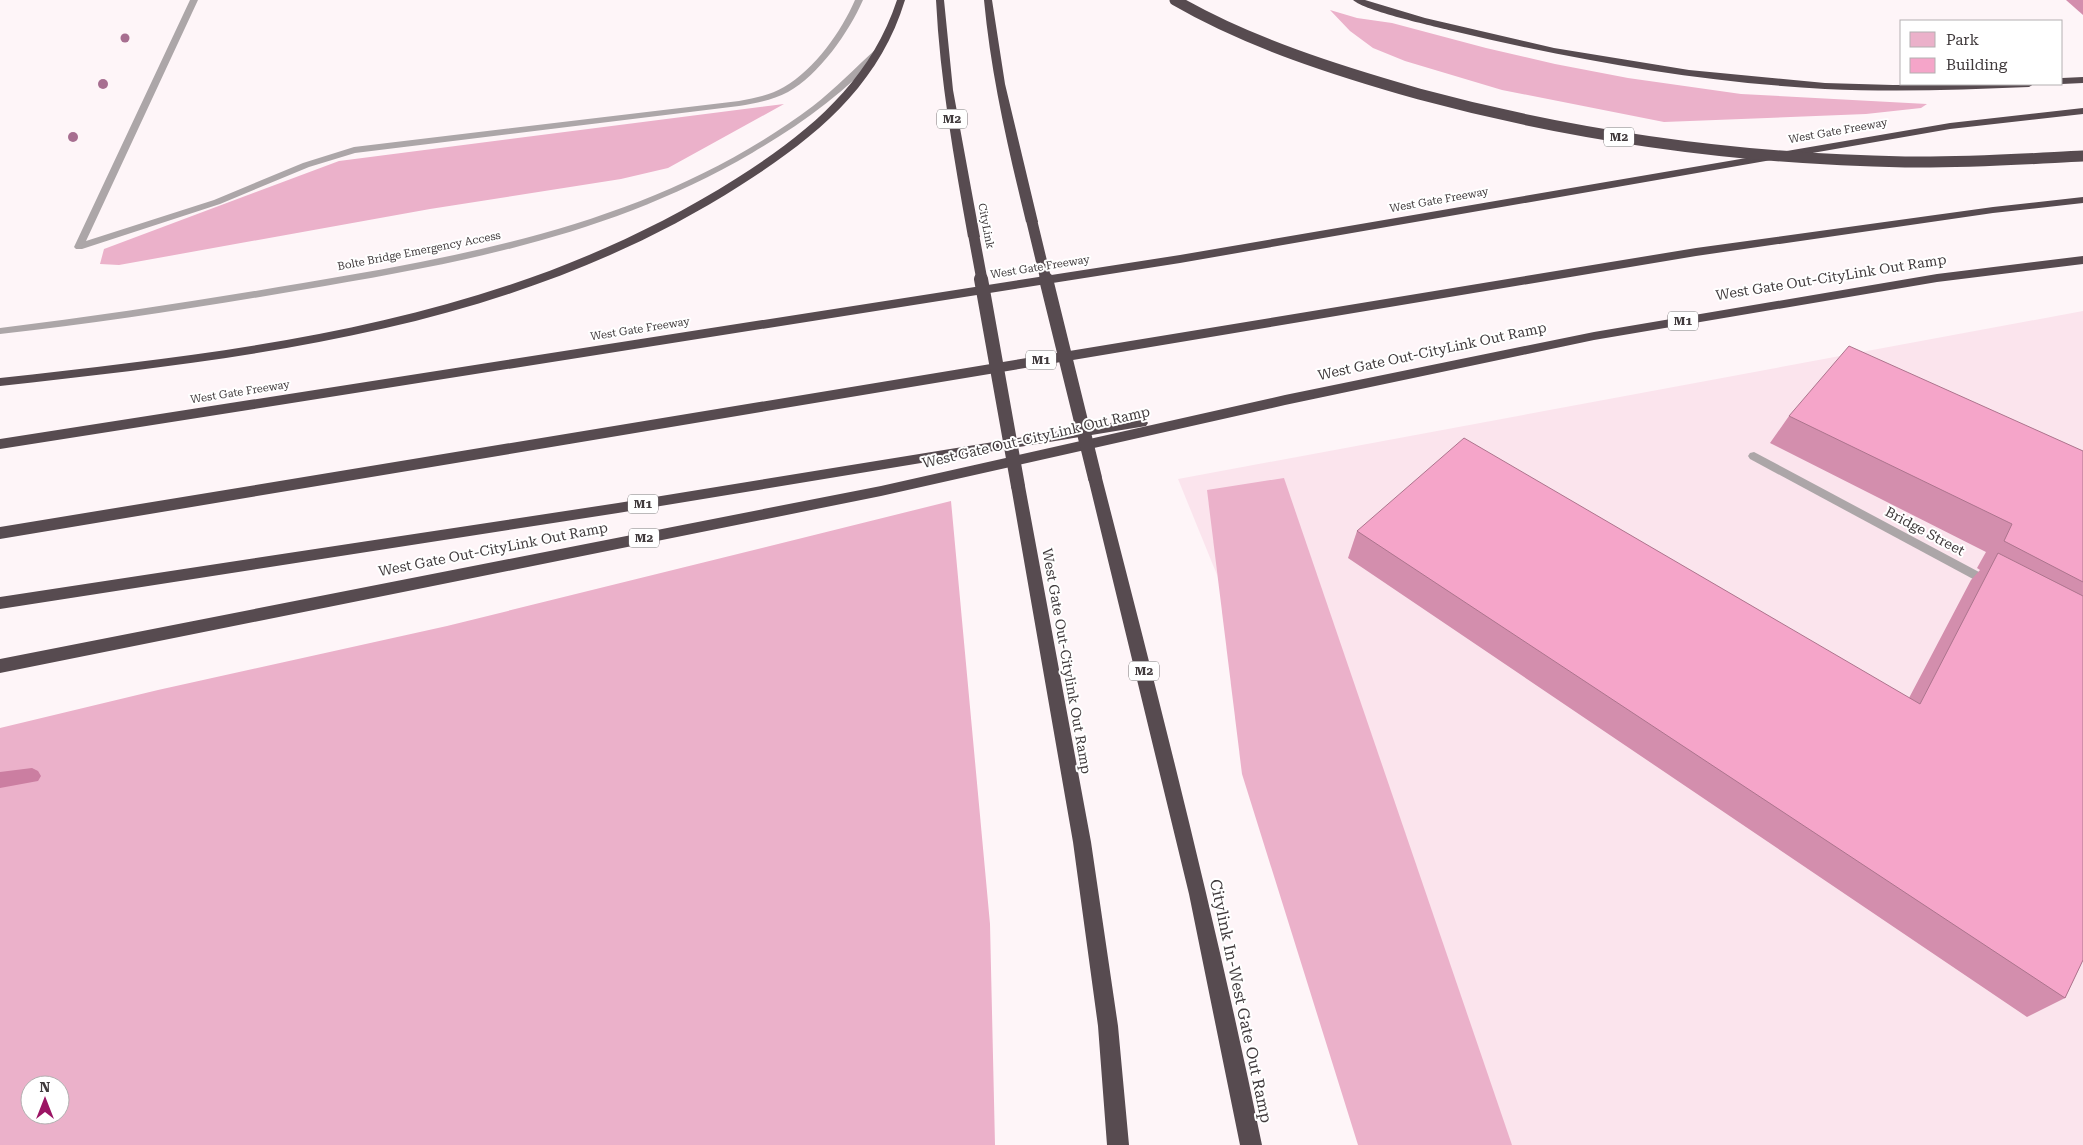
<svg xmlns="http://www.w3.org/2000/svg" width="2083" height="1145" viewBox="0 0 2083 1145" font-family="'Roboto Serif',serif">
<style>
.built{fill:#fbe4ed}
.green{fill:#ebb1ca;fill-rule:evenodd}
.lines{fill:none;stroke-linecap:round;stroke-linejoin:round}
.stream{fill:#cb7ea1;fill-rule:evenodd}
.service{fill:#aca6a8;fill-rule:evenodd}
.motorway{fill:#574b50;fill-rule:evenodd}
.motorway-bridge-far1{stroke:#574b50;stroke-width:11}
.motorway-bridge{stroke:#574b50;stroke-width:14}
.tree{fill:#a76e90}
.wall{fill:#d38ead}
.building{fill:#f5a5c9;stroke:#ac748d}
.labels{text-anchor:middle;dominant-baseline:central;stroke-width:4;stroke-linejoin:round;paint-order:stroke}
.far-street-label{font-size:11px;fill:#403a3c;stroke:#fff}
.shield{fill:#fff;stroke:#797576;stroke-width:1}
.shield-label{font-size:12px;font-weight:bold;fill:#403a3c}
.street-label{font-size:14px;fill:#403a3c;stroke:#fff}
.near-street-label{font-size:16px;fill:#403a3c;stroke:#fff}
</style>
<rect width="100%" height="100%" fill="#fef5f8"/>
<!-- built -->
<polygon class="built" points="2083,311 2083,1145 1449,1145 1178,479"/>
<!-- green -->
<g class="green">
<polygon points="1330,10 1357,18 1392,23 1486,48 1555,64 1628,78 1741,94 1927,104 1921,108 1866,114 1664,122 1502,90 1405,61 1373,48 1350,31"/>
<polygon points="784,104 668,168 621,179 430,209 119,265 100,264 104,249 339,161"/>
<polygon points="1284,478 1512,1145 1358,1145 1242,774 1207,490"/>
<path d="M951,501L990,924L995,1145H0V728L158,690L447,626ZM30,1085H60V1115H30Z"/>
</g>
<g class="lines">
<!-- stream -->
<polygon class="stream" points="32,768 38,771 41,776 38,781 0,788 0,772"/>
<!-- service -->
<g class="service">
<path d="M190,0H198L86,241L214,200L303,163L354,147L739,101C755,98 771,95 784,87C815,69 841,32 855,0H863C849,32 819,75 788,92C773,100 756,103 739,106L355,153L309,167L220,204L82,249H76L74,247Z"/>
<path d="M876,49L883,51C846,92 800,125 752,153C610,236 461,263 301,290C201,307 101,323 0,334V328C101,316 202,300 303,283C483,253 663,219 813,106C835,89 855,68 876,49Z"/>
<polygon points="1754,452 1994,580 1996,583 1994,586 1986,586 1750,459 1748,456 1750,453"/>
</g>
<!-- motorway -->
<g class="motorway">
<path d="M897,0H905C879,86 815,138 741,185C516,329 259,357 0,386V378C260,349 509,322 737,178C808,133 870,82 897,0Z"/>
<path d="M936,0H944L953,90L980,237L974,240L968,237C954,158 940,80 936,0Z"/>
<path d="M984,0H992L1005,84L1038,222L1032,225L1026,222C1008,148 991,75 984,0Z"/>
<path d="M1353,0H1365L1425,18L1554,48L1689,70L1825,83L1893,85L2034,84L2029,87C1961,90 1893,92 1825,89C1699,82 1575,60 1453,31C1433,26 1365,11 1353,0Z"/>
<polygon points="2083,77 2083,83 2062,84 2061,84 2062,78"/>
<polygon points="2083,108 2083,114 1950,129 1180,263 0,449 0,439 1180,255 1950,123"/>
<polygon points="2083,197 2083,203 1993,213 1696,256 0,539 0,527 1696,248 1993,207"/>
<polygon points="2083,256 2083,264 1937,282 1594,340 1285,405 881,496 0,673 0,659 881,486 1285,395 1594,332 1937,274"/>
<polygon points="1141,418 1146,420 1148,423 1146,426 618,513 0,609 0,597 618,503"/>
<path d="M1095,473L1100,474L1102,478C1159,699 1216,921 1262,1145H1240L1189,894L1088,478L1090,474Z"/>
<polygon points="1018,481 1023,482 1025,486 1091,842 1118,1026 1129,1145 1107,1145 1098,1026 1073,842 1011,486 1013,482"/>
</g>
<!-- motorway-bridge-far1 -->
<g class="motorway-bridge-far1">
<path d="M1175,0C1249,43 1338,71 1419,94C1578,137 1741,159 1905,162C1964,163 2024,159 2083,156"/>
<polyline points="1032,222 1046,280"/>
<polyline points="974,237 982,280"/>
</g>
<!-- motorway-bridge -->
<g class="motorway-bridge">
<polyline points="981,279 1018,486"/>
<polyline points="1046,279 1095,478"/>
</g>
</g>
<!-- trees -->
<g class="tree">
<circle cx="125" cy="38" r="4.5"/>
<circle cx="103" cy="84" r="5"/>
<circle cx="73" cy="137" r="5"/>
</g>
<!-- wall -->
<g class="wall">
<polygon points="2066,0 2083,0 2083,15"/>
<polygon points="1789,416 2083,451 2083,960 2065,998 2027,1017 1348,558 1357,531 1909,698 1971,580 1980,570 1977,568 1986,552 1770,443"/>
</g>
<!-- building -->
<g class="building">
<polygon points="1849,346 2083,451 2083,582 2004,541 2012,524 1789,416"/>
<polygon points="1464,438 1920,704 1998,553 2083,596 2083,960 2065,998 1357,531"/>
</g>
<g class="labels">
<!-- far-street labels -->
<g class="far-street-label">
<text transform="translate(1838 131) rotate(-10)">West Gate Freeway</text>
<text transform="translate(1439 200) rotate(-10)">West Gate Freeway</text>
<text transform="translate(986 226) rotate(79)">CityLink</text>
<text transform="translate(419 251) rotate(-11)">Bolte Bridge Emergency Access</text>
<text transform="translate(1040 267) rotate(-9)">West Gate Freeway</text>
<text transform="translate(640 329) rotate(-9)">West Gate Freeway</text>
<text transform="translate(240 392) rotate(-9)">West Gate Freeway</text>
</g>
<!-- shield labels -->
<g class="shield">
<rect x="937" y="109.5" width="30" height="19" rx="4"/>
<rect x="1604" y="127.5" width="30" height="19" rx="4"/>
<rect x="1668" y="311.5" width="30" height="19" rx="4"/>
<rect x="1026" y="350.5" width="30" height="19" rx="4"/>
<rect x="628" y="494.5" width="30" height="19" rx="4"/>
<rect x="629" y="528.5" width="30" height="19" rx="4"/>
<rect x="1129" y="661.5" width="30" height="19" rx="4"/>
</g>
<g class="shield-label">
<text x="952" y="119">M2</text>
<text x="1619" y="137">M2</text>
<text x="1683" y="321">M1</text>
<text x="1041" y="360">M1</text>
<text x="643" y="504">M1</text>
<text x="644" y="538">M2</text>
<text x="1144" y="671">M2</text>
</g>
<!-- street labels -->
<g class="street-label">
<text transform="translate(1831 277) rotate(-9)">West Gate Out-CityLink Out Ramp</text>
<text transform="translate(1432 351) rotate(-12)">West Gate Out-CityLink Out Ramp</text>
<text transform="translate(1036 437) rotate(-13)">West Gate Out-CityLink Out Ramp</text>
<text transform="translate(1925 531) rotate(28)">Bridge Street</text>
<text transform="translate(493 549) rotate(-11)">West Gate Out-CityLink Out Ramp</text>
<text transform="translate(1067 661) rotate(80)">West Gate Out-Citylink Out Ramp</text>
</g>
<!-- near-street labels -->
<g class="near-street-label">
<text transform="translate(1241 1001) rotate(78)">Citylink In-West Gate Out Ramp</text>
</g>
</g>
<!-- legend -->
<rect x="1900" y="20" width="162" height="65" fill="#ffffff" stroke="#b3b0b1"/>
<rect x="1910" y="32" width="25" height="15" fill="#ebb1ca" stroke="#b3b0b1"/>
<text x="1946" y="45" font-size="15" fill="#403a3c">Park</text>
<rect x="1910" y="58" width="25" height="15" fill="#f5a5c9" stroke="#b3b0b1"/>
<text x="1946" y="70" font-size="15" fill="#403a3c">Building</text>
<!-- north arrow -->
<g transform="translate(45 1100)"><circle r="24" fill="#ffffff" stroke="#b3b0b1"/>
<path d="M0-4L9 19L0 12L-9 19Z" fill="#9c1464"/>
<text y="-8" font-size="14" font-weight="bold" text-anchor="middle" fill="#403a3c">N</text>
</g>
</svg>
